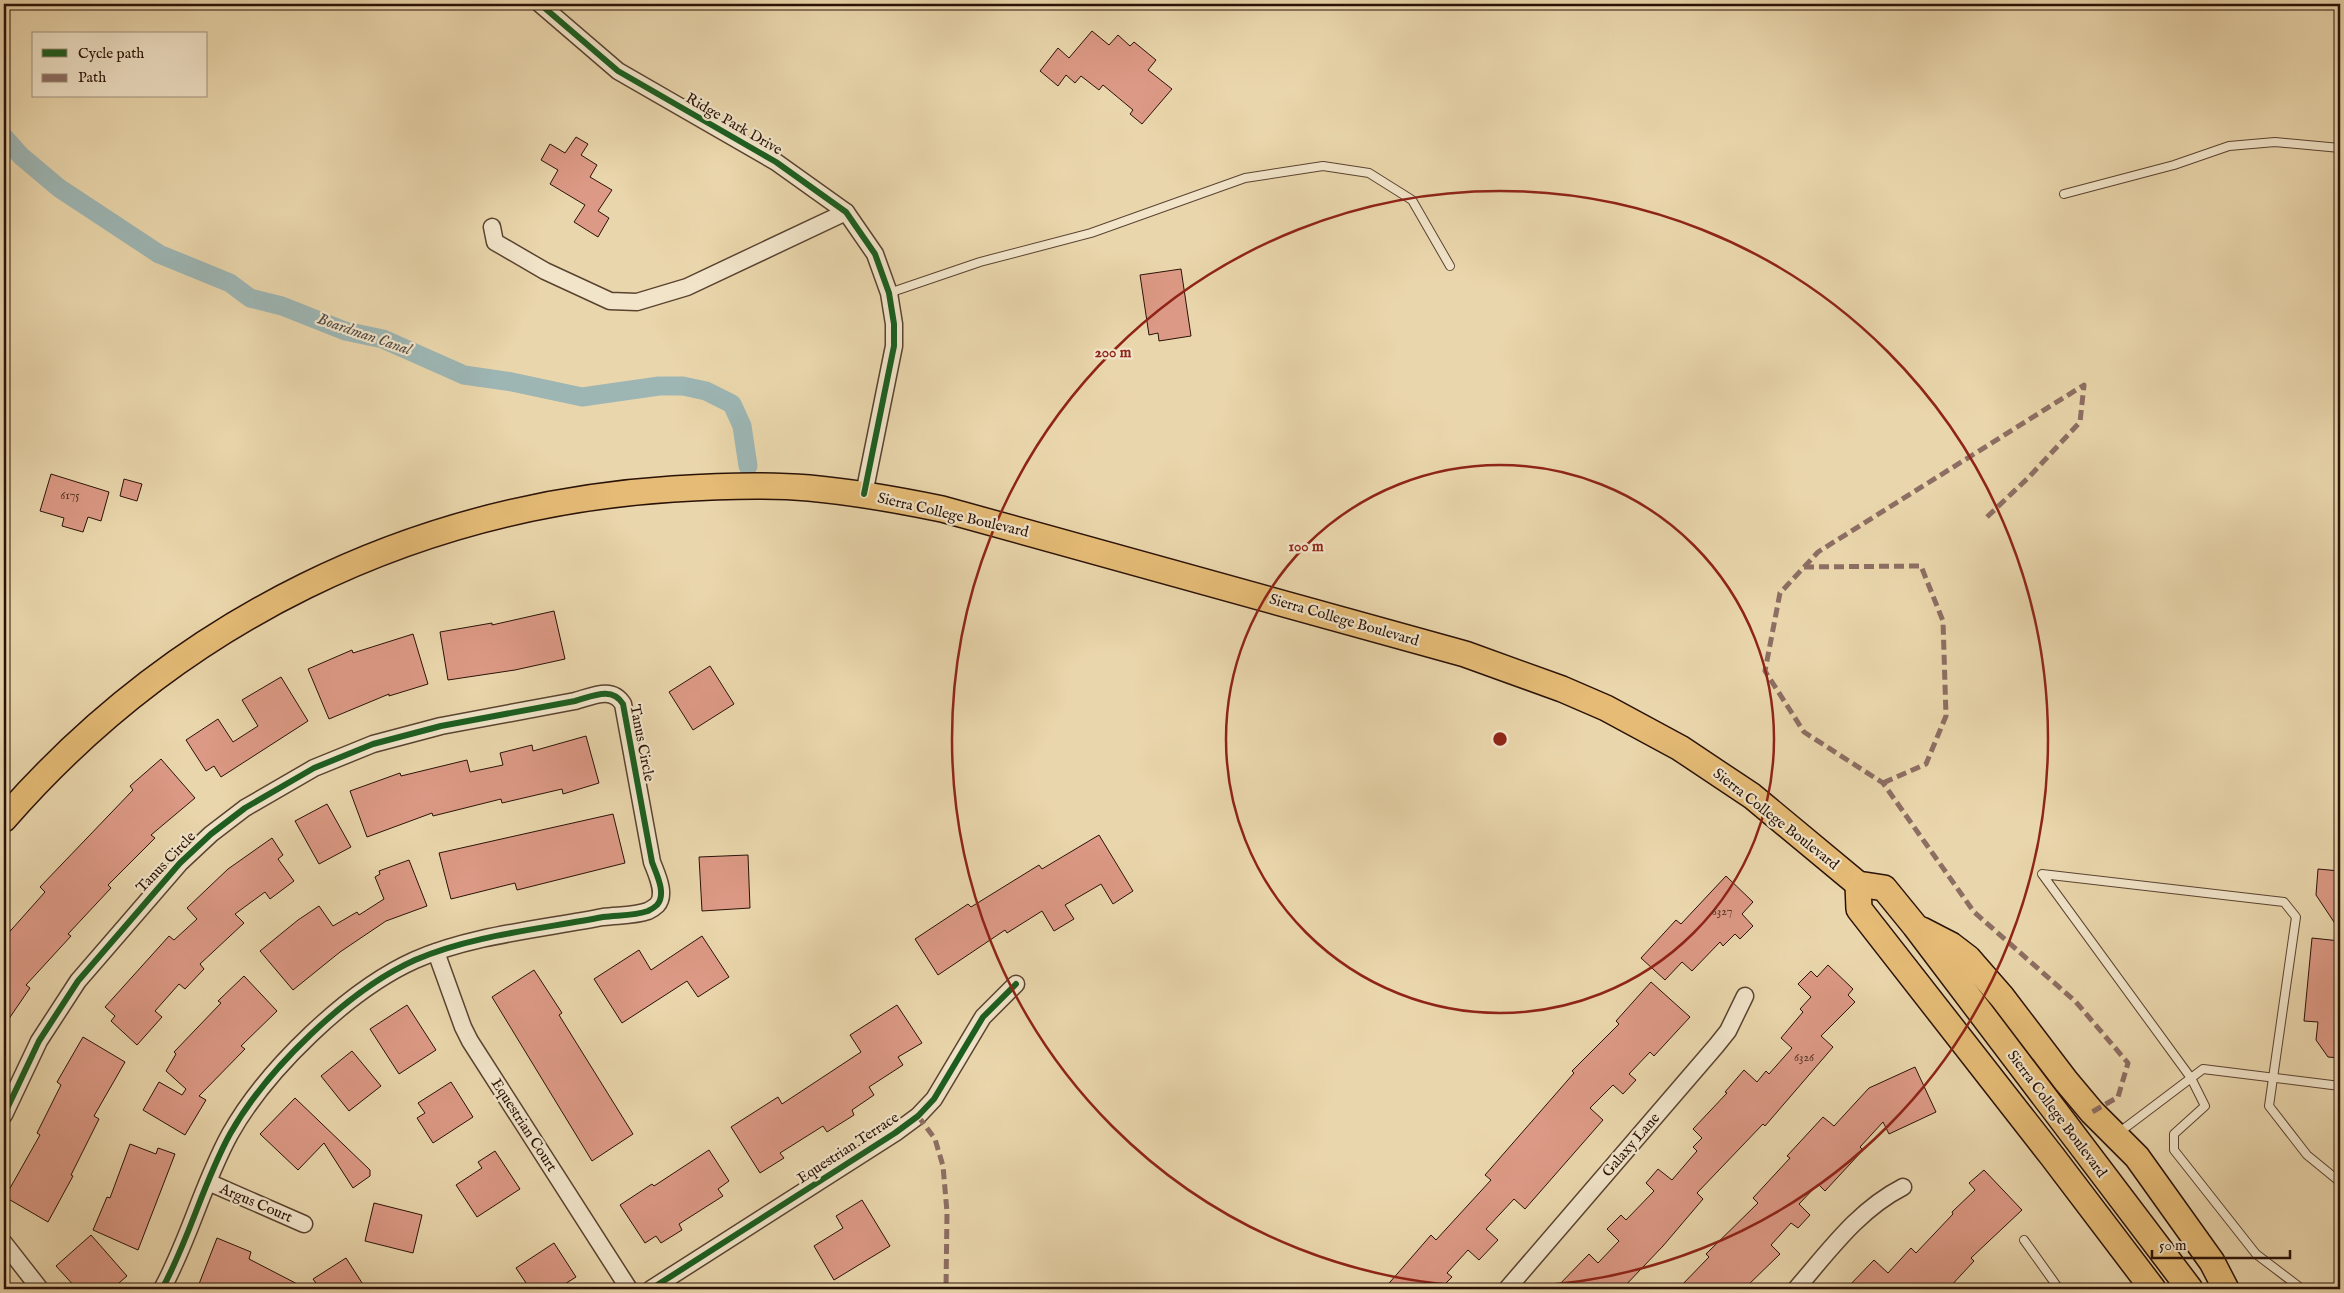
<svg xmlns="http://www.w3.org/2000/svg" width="2344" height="1293" viewBox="0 0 2344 1293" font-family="'IM FELL English',serif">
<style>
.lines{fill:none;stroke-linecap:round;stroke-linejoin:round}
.canal{stroke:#9db6b4;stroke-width:19}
.building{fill:#dc9985;stroke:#2a1207}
.service-casing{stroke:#5a4330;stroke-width:10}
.minor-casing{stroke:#5a4330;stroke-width:19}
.primary-casing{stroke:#2a1207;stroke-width:28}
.service{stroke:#f1e4c9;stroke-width:8}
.minor{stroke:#f1e4c9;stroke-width:16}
.primary{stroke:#e5bb76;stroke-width:25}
.quiet{stroke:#8d6e63;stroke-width:5;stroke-dasharray:10 5;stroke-linecap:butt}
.cycleway-casing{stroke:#f1e4c9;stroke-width:9}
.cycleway{stroke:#1b5e20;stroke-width:6}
.ring{fill:none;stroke:#8f2418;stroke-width:2.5}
.labels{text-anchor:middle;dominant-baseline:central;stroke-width:4.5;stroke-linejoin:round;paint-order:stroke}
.number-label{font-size:12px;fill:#563426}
.street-label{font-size:15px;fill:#2a1207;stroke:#f1e4c9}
.water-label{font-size:16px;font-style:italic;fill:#524b44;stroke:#f1e4c9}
.centre{fill:#8f2418;stroke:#f1e4c9;stroke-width:2.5}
.ring-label{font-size:15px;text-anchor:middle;font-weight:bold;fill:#8f2418;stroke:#f1e4c9;stroke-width:4.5;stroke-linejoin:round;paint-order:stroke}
</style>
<rect width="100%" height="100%" fill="#ead6ac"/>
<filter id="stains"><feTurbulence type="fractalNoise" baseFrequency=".004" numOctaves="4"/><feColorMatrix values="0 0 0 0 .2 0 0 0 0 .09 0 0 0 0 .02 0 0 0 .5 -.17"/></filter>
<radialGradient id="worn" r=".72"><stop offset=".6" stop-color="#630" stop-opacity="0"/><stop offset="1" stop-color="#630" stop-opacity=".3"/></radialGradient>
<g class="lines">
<!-- canal -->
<polyline class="canal" points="4,137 21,156 59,188 159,254 230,283 250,298 282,306 345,331 383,339 464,375 512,382 582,397 659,386 683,386 706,391 732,404 742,426 748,466"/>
</g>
<!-- building -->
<g class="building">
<polygon points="1092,31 1109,45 1118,35 1130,46 1134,42 1156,60 1148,70 1172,89 1142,124 1130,114 1133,110 1103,85 1099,90 1081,76 1075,83 1066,75 1058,86 1040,71 1058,48 1069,58"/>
<polygon points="576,137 588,144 581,155 597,165 590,177 612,190 598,211 609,218 598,237 574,222 585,205 550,184 558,170 541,160 550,144 565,153"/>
<polygon points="1181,269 1191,336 1159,341 1158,333 1149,335 1140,275"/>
<polygon points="51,474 109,492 101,521 88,517 83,532 62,526 64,518 40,511"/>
<polygon points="124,479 142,484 137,501 120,496"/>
<polygon points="554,611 565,659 515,670 448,680 440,632 492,623 492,625"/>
<polygon points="413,634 428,684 389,696 389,694 329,719 308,669 352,650 353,653"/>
<polygon points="710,666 734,704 693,730 669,692"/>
<polygon points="281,677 308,721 221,777 214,766 206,771 186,740 218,719 233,742 258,726 242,700"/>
<polygon points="586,736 599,783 563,794 562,789 502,803 501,799 433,816 432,813 367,837 350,791 400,773 401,776 467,760 470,772 503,765 500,753 532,745 533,751"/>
<polygon points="161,759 195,798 151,835 155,838 108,885 111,888 68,934 71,936 26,985 30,988 4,1026 4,938 45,892 40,887 133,790 130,786"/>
<polygon points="327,804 351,847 319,864 295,821"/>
<polygon points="613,814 625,863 517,890 515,883 451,899 439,853"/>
<polygon points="1099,835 1133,891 1113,904 1101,884 1065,905 1074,919 1054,931 1042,911 1007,933 1005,930 938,975 915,939 968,904 971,907 1039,865 1042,869"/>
<polygon points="272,838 283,855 278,859 294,881 270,899 265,892 235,914 244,923 200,964 204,969 185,989 179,984 155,1011 162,1017 137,1045 111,1021 115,1016 105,1007 169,936 174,940 197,919 187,908 228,869"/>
<polygon points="748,855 750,908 702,911 699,857"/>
<polygon points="409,860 427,906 386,921 340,952 293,990 260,951 298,920 319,906 333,926 357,912 359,915 384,899 375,877 380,874 379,871"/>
<polygon points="2318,869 2340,871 2340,931 2316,895"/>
<polygon points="1726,876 1753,902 1742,914 1753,926 1740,939 1735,934 1723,946 1720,942 1692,971 1682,962 1665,980 1641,958 1676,920 1681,924"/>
<polygon points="702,936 729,977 698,997 687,981 622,1023 594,979 639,950 651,970"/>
<polygon points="2312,938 2340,941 2340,1058 2328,1057 2316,1040 2318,1022 2304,1021"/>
<polygon points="1828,965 1853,989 1848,995 1855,1002 1821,1036 1833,1047 1765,1126 1763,1124 1697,1193 1703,1199 1663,1246 1622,1289 1555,1289 1589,1254 1598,1263 1619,1241 1607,1229 1621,1215 1626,1220 1654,1191 1646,1183 1658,1169 1672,1180 1690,1159 1697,1151 1693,1147 1702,1138 1693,1129 1727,1093 1725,1092 1744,1070 1757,1082 1766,1071 1769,1074 1792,1048 1781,1038 1803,1012 1800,1009 1811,997 1798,984 1811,971 1817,977"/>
<polygon points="534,970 562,1013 559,1015 633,1134 592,1161 492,997"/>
<polygon points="244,976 277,1011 241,1046 245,1049 199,1096 206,1100 185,1135 143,1110 159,1082 182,1095 186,1089 166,1071 176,1054 174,1052 221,1003 218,1001"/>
<polygon points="1651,982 1690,1017 1654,1056 1650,1052 1629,1074 1636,1080 1623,1094 1613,1085 1590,1108 1603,1120 1525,1209 1514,1199 1486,1229 1498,1240 1479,1260 1468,1250 1447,1273 1452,1277 1440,1289 1384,1289 1431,1235 1436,1240 1491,1180 1485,1175 1574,1073 1572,1071 1619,1024 1616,1021"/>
<polygon points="407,1005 436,1050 399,1074 370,1029"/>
<polygon points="897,1005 922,1043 898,1057 903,1065 869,1087 874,1095 852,1110 854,1115 827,1132 823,1126 780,1153 784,1158 760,1173 731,1127 778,1097 782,1104 861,1052 850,1035"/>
<polygon points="83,1037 125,1062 94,1116 99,1119 71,1175 73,1176 48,1222 5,1197 40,1135 37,1133 61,1085 57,1082"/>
<polygon points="352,1051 381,1086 349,1111 321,1076"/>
<polygon points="1915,1067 1936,1112 1889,1134 1883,1122 1860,1147 1863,1150 1825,1191 1818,1184 1799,1204 1810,1215 1798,1228 1791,1223 1771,1245 1780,1254 1744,1289 1678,1289 1709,1257 1706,1254 1758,1203 1753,1198 1790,1158 1787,1156 1823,1117 1834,1126 1869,1088"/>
<polygon points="451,1082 473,1117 433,1143 417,1118 425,1113 418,1103"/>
<polygon points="295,1098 370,1170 370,1176 353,1188 324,1143 298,1170 260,1134"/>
<polygon points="130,1144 156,1154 158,1148 175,1154 138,1250 93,1230 107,1197 110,1198"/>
<polygon points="709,1150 729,1181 718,1189 723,1196 679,1224 682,1230 661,1243 656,1236 645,1243 620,1205 652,1184 654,1186"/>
<polygon points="495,1151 520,1189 477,1217 456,1185 482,1168 478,1162"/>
<polygon points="1984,1170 2022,1210 1971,1258 1974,1261 1948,1289 1846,1289 1874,1260 1888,1273 1911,1248 1916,1253 1953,1214 1952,1212 1975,1190 1969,1183"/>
<polygon points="862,1200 890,1246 834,1280 814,1246 843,1228 836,1216"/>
<polygon points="374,1203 422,1215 413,1253 365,1241"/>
<polygon points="91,1235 127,1276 112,1289 77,1289 56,1266"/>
<polygon points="217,1238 251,1252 249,1259 307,1289 211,1289 199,1284"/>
<polygon points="554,1243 576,1277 557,1289 530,1289 516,1268"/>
<polygon points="346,1258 366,1289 320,1289 313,1279"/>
</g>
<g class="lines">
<defs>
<g id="service">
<polyline points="2340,15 2340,16"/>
<polyline points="2064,194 2174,165 2229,146 2275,142 2340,148"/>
<polyline points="889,293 980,262 1091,233 1245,178 1323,166 1369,173 1412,200 1450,266"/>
<polyline points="2117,1134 2203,1069 2340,1086"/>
<polyline points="2024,1240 2059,1289"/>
<polyline points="2302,1289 2256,1254 2174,1150 2174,1134 2205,1106 2191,1078 2042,874 2284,902 2296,917 2269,1106 2307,1155 2340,1182"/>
</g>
<g id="minor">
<polyline points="540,4 618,71 776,162 846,212 875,254 889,293 894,324 894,346 864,494"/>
<polyline points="492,227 495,242 545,271 610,301 637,302 687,287 846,212"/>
<polyline points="436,952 463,1027 470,1041 629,1289"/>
<path d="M4,1115L39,1041L78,981L180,863L211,834L245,808L314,768L373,744L441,726L575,701C593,696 612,686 623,704L652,862C656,873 667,894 657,905C655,907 650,910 648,911C634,916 617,915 603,917C542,929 472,935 415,960C348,990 266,1070 230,1134C203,1183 189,1240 162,1289"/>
<polyline points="208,1182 304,1224"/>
<polyline points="4,1243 40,1289"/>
<polyline points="651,1289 895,1133 918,1116 934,1099 983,1017 1016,984"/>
<polyline points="1507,1289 1716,1046 1728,1031 1745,996"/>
<path d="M1796,1289C1829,1251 1858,1210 1903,1187"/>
</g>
<g id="primary">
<path d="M4,819C177,621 411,506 673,489C718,486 764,484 809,488C854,492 898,500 942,509L1465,654L1562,689L1606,708L1680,748L1752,796L1858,884L1884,888L1915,926L2190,1289"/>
<polyline points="1858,884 1859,909 2052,1156 2153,1289"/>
<polyline points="1922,930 1951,945 1968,958 2002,997 2066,1081 2092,1112 2137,1157 2212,1262 2226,1289"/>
</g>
</defs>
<!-- service casing -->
<use href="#service" class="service-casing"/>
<!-- minor casing -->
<use href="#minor" class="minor-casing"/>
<!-- primary casing -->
<use href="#primary" class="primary-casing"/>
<!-- service -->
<use href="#service" class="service"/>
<!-- minor -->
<use href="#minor" class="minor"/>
<!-- primary -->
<use href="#primary" class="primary"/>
<!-- quiet -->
<g class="quiet">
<polyline points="1987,517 2029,477 2080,422 2084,385 1818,552 1780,593 1765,671 1804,732 1883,783 1974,912 2076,1002 2128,1063 2118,1097 2092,1112"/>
<polyline points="1804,567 1921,566 1943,621 1946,716 1926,764 1883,783"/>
<polyline points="918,1116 935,1139 943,1166 947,1212 946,1289"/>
</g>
<defs>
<g id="cycleway">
<polyline points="540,4 618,71 776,162 846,212 875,254 889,293 894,324 894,346 864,494"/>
<path d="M4,1115L39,1041L78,981L180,863L211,834L245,808L314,768L373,744L441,726L575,701C593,696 612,686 623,704L652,862C656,873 667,894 657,905C655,907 650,910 648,911C634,916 617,915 603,917C542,929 472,935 415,960C348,990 266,1070 230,1134C203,1183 189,1240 162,1289"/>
<polyline points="651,1289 895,1133 918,1116 934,1099 983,1017 1016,984"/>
</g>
</defs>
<!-- cycleway casing -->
<use href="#cycleway" class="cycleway-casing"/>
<!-- cycleway -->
<use href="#cycleway" class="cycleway"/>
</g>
<!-- distance rings -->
<g class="ring">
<circle cx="1500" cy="739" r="274"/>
<circle cx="1500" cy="739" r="548"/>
</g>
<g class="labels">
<!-- number labels -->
<g class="number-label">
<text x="70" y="495">6175</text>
<text x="1722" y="911">6327</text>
<text x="1804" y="1057">6326</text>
</g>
<!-- street labels -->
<g class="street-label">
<text transform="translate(734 124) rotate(30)">Ridge Park Drive</text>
<text transform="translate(953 515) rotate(13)">Sierra College Boulevard</text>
<text transform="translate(1344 620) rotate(16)">Sierra College Boulevard</text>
<text transform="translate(642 743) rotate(79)">Tanus Circle</text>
<text transform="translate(1776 819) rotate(38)">Sierra College Boulevard</text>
<text transform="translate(166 862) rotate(-46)">Tanus Circle</text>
<text transform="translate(2057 1114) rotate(53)">Sierra College Boulevard</text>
<text transform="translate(524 1125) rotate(57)">Equestrian Court</text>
<text transform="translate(1631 1145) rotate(-49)">Galaxy Lane</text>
<text transform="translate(848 1148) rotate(-33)">Equestrian Terrace</text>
<text transform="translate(256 1203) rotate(23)">Argus Court</text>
</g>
<!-- water labels -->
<g class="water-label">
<text transform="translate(364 335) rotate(19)">Boardman Canal</text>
</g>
</g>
<circle cx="1500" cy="739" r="8" class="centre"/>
<g class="ring-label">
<text x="1113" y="357">200 m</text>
<text x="1306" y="551">100 m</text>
</g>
<!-- margin -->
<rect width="2344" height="1293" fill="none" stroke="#ead6ac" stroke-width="20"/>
<rect x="5" y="5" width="2334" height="1283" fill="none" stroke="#2a1207" stroke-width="2.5"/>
<rect x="10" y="10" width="2324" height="1273" fill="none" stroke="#2a1207"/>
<!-- legend -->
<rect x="32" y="32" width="175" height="65" fill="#f1e4c9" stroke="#a1907b"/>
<rect x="42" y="49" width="25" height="8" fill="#1b5e20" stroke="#a1907b"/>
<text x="78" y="58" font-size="15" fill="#2a1207">Cycle path</text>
<rect x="42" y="74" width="25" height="8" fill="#8d6e63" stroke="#a1907b"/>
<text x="78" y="82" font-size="15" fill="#2a1207">Path</text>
<!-- scale -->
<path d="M2152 1250v8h138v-8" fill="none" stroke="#2a1207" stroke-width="2.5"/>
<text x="2159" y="1250" font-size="15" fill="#2a1207" stroke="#f1e4c9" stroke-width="4" paint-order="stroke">50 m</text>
<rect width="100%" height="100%" filter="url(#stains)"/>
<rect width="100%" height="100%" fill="url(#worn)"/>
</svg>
